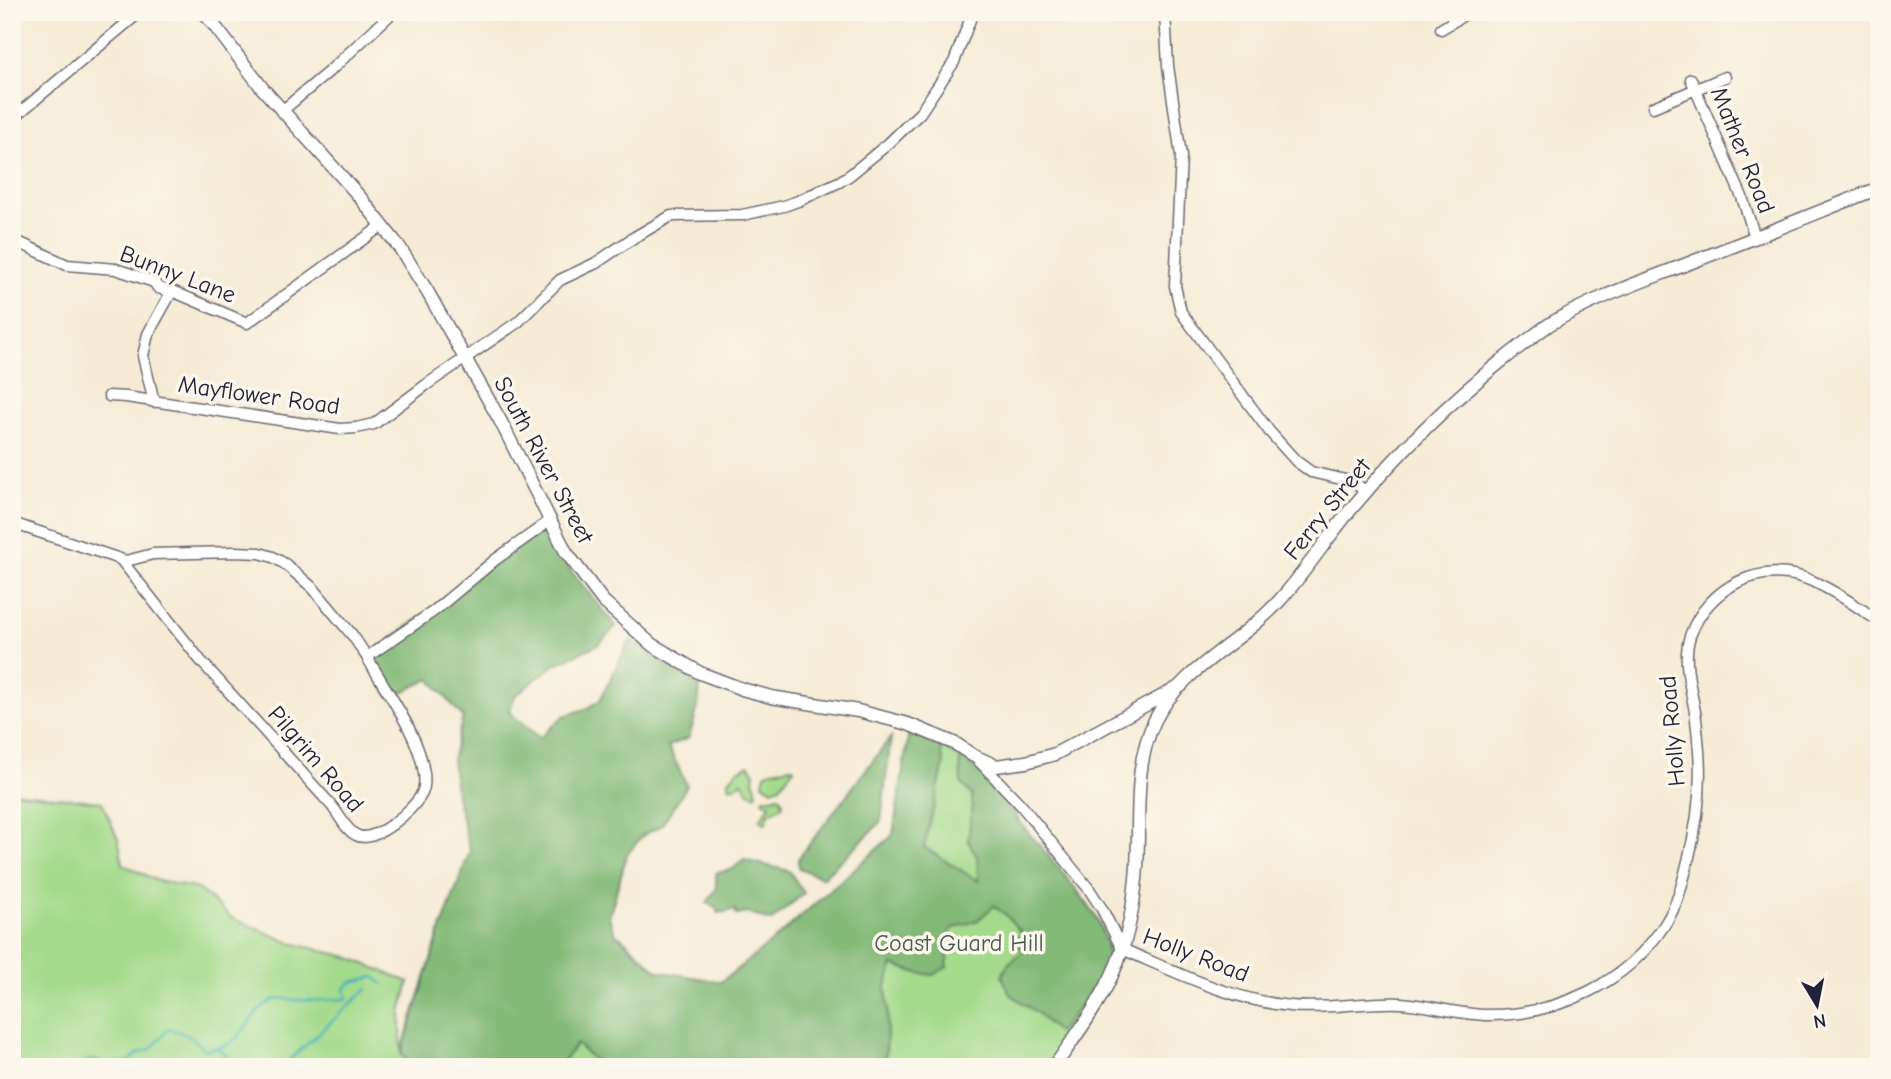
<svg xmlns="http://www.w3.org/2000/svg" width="1891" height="1079" viewBox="0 0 1891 1079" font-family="'Comic Neue',sans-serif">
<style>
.green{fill:#a4da8c;stroke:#637e64;stroke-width:2}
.forest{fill:#83ba78;stroke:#526e5a;stroke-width:2}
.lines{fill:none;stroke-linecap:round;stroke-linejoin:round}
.stream{stroke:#40b1b9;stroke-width:2.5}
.minor-casing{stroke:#6c6871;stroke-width:13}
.tertiary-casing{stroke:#6c6871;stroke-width:15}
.minor{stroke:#fff;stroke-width:10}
.tertiary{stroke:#fff;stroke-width:12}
.labels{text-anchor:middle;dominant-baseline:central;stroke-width:7;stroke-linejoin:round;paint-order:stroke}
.street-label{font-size:24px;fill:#22223b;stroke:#fbf7ec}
.park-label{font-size:24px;fill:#495953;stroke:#fbf7ec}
</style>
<rect width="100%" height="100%" fill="#fbf7ec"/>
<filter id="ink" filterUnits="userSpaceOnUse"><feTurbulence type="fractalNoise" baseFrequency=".0143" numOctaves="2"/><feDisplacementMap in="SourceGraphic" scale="14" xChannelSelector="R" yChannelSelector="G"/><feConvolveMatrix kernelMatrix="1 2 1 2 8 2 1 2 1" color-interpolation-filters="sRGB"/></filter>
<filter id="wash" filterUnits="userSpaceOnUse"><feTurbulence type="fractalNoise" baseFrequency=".00686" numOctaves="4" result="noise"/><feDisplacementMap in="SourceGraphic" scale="28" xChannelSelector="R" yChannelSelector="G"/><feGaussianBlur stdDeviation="1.57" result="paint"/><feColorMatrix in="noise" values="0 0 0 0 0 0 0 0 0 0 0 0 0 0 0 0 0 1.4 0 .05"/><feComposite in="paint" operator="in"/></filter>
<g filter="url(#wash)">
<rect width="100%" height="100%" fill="#f5ebd5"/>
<!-- green -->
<g class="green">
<path d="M909,733C938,746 968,758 990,781C1004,795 1013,813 1025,829C1050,862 1108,913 1108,956C1108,994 1069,1036 1048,1067H12V792L102,802L118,839L123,864L155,880L198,889L232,918L291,943L348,957L409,982L401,1012V1052L440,932L620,936L659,972L721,982L773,941L893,835Z"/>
<polygon points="749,765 755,772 754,781 757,793 755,795 748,791 742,782 735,787 729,786 729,780 738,770"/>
<polygon points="792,767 794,768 780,786 772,789 763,783 765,774 772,770"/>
<polygon points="778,796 781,797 783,804 780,808 770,812 765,823 760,820 770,805 763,801 764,798 772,798"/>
</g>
<!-- forest -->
<g class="forest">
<polygon points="536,531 547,532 569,569 616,626 599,644 554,665 515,696 509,712 540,738 564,716 588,708 600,700 630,640 700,685 698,707 689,738 668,746 687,786 661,826 643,835 627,854 609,917 615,933 658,971 721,982 773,941 893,835 909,733 940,746 944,764 924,847 978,881 977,856 968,841 972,808 972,795 961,783 960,757 990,781 1026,830 1063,873 1097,918 1106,942 1108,956 1106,972 1058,1033 1037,1013 1010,994 1002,976 1008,964 1023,951 1015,940 1022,934 1006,915 994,906 978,920 951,929 947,967 933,975 918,973 893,965 886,986 888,1009 886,1053 881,1067 601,1067 577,1044 558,1067 419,1067 401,1055 440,932 470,851 456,795 452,760 463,717 430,679 390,698 367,657"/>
<polygon points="891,737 881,821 871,832 822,878 799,868 798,859"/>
<polygon points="744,860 789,871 804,893 771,921 748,913 736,915 735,910 718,913 717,909 707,903 716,889 716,873 731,870"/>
</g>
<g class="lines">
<!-- stream -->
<g class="stream">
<polyline points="218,1049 226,1055 234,1067"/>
<polyline points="12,1051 15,1052 18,1067"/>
<path d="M77,1067L90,1060L116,1065L130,1061L137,1054L151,1049L168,1029C183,1032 194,1037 203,1049C249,1050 244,1010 276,999C282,997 291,1000 298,1000C314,1001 331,1000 347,999L345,988L352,982L374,977L383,984"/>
<polyline points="282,1067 367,989"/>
</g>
</g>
</g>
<g filter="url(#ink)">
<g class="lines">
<defs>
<g id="minor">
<polyline points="1165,12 1168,66 1181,156 1175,286 1181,312 1269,431 1296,461 1311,472 1354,482 1360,487 1365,493"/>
<polyline points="12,16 14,12"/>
<polyline points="1441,29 1469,12"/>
<polyline points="1691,79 1742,197 1755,237"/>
<polyline points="1653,107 1725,77"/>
<polyline points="282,111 333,68 393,12"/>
<polyline points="12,119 140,12"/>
<polyline points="16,241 67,265 116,269 154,282 158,288 172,291 247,323 383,225"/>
<polyline points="109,396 126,397 340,429 356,428 374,424 426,385 518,322 560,280 596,263 633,238 671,216 742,215 784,206 798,201 839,182 850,175 889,143 920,113 954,62 973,12"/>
<polyline points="154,402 143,356 148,334 172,291"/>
<polyline points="12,523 126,561 153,554 235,552 260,553 273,557 285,564 313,588 353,636 367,657 434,611 495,560 551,520"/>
<path d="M121,560L201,661L332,806C339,815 346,830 356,835C374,845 413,810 421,795C425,788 425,781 424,773C419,734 386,691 367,657"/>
<path d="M977,759L1021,805L1089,889L1102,909L1122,949C1176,972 1231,1000 1290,1006C1328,1010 1364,1001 1401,1003C1431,1005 1459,1015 1489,1015C1558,1015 1627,983 1665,924C1677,906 1683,882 1688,861C1697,826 1702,788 1699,751C1698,738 1697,725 1695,712C1691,688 1682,660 1690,636C1708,586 1763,559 1812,581C1836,591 1857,607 1879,621"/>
</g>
<g id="tertiary">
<polyline points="204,12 263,89 359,196 400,248 427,291 501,422 566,552 603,601 651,644 700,673 742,689 771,697 858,711 908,724 956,744 972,755 996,766 1026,762 1055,754 1181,686"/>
<path d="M1054,1067C1080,1030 1108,993 1122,950C1131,923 1135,894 1137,867C1140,819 1133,765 1155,720C1180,669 1243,642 1280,600C1306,571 1327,538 1352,508C1397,454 1448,403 1504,359C1519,347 1534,335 1550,324C1595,297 1644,281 1692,262C1755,238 1816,213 1879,188"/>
</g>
</defs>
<!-- minor casing -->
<use href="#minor" class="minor-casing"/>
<!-- tertiary casing -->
<use href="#tertiary" class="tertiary-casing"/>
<!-- minor -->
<use href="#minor" class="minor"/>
<!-- tertiary -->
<use href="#tertiary" class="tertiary"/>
</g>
</g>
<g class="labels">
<!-- street labels -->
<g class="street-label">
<text transform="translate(1743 150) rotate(68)">Mather Road</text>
<text transform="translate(178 274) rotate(21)">Bunny Lane</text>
<text transform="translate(259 395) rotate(8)">Mayflower Road</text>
<text transform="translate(544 460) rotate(62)">South River Street</text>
<text transform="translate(1327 509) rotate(-51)">Ferry Street</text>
<text transform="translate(1672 731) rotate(-95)">Holly Road</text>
<text transform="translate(316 759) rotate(49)">Pilgrim Road</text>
<text transform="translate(1196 955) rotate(21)">Holly Road</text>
</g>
<!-- park labels -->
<g class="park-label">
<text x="959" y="943">Coast Guard Hill</text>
</g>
</g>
<!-- margin -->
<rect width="1891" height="1079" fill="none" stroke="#fbf7ec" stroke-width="42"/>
<!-- north arrow -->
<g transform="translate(1817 1005) rotate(170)" stroke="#fbf7ec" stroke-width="5" paint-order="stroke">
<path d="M0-5L12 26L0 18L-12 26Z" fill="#22223b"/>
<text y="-10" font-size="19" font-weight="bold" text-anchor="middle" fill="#22223b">N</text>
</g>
</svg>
